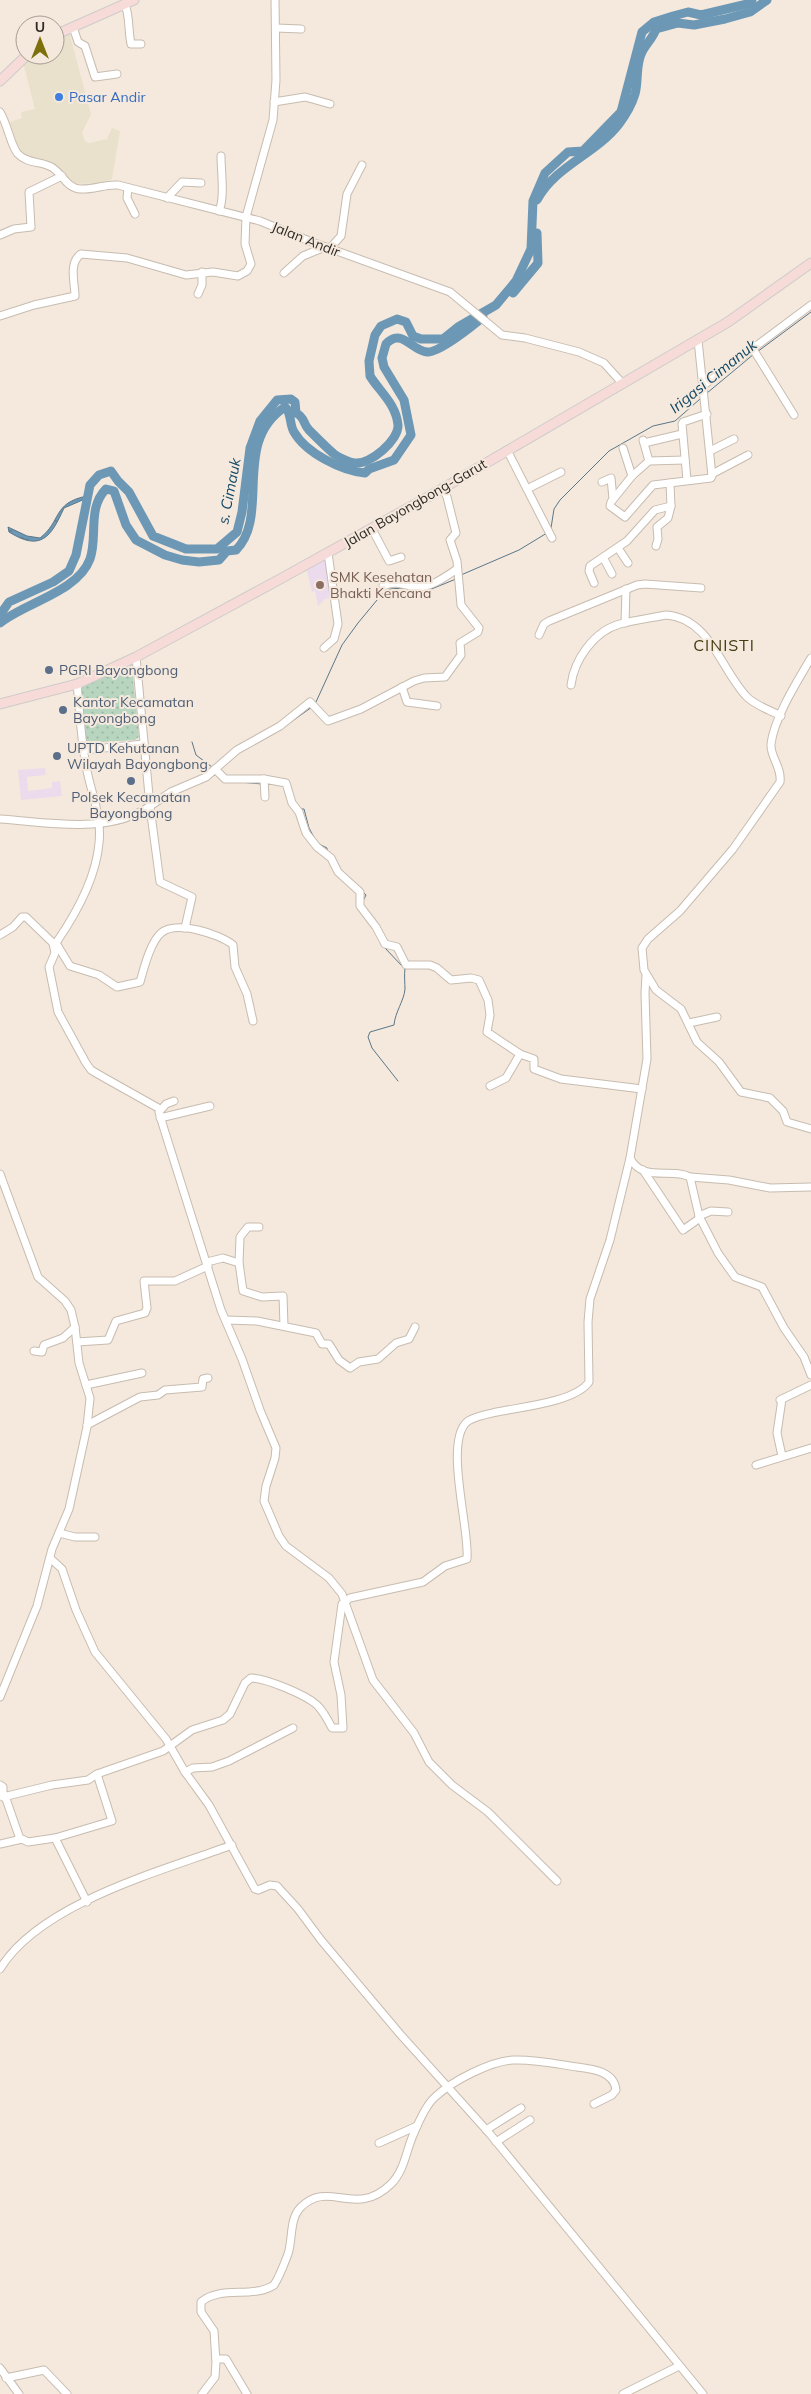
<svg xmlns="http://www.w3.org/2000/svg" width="811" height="2394" viewBox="0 0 811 2394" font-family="Mulish,sans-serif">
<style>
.commercial{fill:#e9e1cb}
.education{fill:#ecdbed}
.grass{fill:url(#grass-dots)}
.water{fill:url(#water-ripples);stroke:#5a778a}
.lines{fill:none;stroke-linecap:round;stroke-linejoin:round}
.stream{stroke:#5a778a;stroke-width:1}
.river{stroke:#6d98b5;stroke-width:9}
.minor-casing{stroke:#c7bcb0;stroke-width:9}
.major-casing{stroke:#cdcccb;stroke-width:11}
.minor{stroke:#fff;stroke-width:7}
.major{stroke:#f7dbd8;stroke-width:9}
.shop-dot{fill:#3f7fe0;stroke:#f5e9dd;stroke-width:2}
.education-dot{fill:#8d6e63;stroke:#f5e9dd;stroke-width:2}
.service-dot{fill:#5c6f8a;stroke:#f5e9dd;stroke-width:2}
.labels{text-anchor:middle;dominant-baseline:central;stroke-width:4;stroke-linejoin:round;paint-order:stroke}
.shop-label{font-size:14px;fill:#366cbe;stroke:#f5e9dd;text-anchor:start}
.street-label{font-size:14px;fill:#2f2a25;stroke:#f5e9dd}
.education-label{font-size:14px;fill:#785e54;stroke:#f5e9dd;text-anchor:start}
.service-label{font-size:14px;fill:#4e5e75;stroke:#f5e9dd;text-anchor:start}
.water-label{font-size:15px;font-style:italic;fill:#114765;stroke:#f5e9dd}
.quarter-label{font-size:16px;letter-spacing:1px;fill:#433d13;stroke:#f5e9dd}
</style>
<defs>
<pattern id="grass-dots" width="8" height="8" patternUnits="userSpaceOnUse" patternTransform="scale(1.25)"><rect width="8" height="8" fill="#b7d5bf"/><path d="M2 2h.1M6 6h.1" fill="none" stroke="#9eb7a4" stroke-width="1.8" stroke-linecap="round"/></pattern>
<pattern id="water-ripples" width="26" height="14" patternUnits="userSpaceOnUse" patternTransform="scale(1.25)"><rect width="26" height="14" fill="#6d98b5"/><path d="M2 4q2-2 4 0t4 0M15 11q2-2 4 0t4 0" fill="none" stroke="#5a7c93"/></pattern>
</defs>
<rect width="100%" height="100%" fill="#f5e9dd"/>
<!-- commercial -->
<polygon class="commercial" points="69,32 91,114 82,133 85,141 89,143 107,139 112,128 120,131 112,179 101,183 74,184 52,162 28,157 20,152 10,122 22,118 21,112 35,109 23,62 31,55 55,55 55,38"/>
<!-- education -->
<g class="education">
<polygon points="325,557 331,598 325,599 318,606 315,591 312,592 306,567"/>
<polygon points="45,768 46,775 27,777 28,791 52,788 52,782 60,781 62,796 21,800 18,770"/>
</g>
<!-- grass -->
<polygon class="grass" points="131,659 139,737 135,740 85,743 76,684"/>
<!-- water -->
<path class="water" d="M87,496V504L85,499L64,508C51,537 41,552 9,532L8,527L27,536L40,538C62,521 52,503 87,496Z"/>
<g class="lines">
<!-- stream -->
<g class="stream">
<polyline points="757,352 811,312"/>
<polyline points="707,393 754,354"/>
<polyline points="551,528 554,509 560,500 609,451 653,426 675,421 700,399"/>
<polyline points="461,575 519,550 547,533"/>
<polyline points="422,590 429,590 456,579"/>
<polyline points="316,702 342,645 358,623 382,594 390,589 403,588"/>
<polyline points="284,727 312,707"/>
<polyline points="192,742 196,755 212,767"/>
<polyline points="237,754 275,733"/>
<polyline points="239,782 262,784"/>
<polyline points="266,784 274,784"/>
<polyline points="154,808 175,794 205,781 216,774"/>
<polyline points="300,809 304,809 309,828 315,839"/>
<polyline points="103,827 135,818 149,812"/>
<polyline points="317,843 327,848 327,851"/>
<polyline points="363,901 366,895 363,892"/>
<polyline points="376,934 380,941"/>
<polyline points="385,948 402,966"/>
<path d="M398,1081L372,1048L368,1037L370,1032L394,1025C395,1012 404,1001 405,989C405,983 404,976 405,968"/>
</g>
<!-- river -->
<g class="river">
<path d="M537,200C555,166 596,154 619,124C625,116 632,104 635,94C639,80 635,66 642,52C646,44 653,38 656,29L678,23L694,25L725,19L750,12L767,0"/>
<polyline points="513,293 538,263 537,233"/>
<path d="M0,615L9,602L53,582L69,571L76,555L90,485L99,475L111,471L118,481L129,492L153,536L186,549H217L237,532L242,512L250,448L260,421L277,400L291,399L295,402L296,413C305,417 303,424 309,430C315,436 328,449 334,454C338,457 350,463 355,463C370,465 399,440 398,425C396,404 380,392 370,376L369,361L375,335L381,326L397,319L406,322L413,336L421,339H443L458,327L496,305L516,281L531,249L533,201L545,173L568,152L583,151L621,112L642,32L654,22L673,16L688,12L701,15L751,3L752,0"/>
<path d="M0,623C24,603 78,592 90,559C98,537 87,508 106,489L114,491L126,525L136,540L165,555L182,560L199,562L219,560L227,551L236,550C271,515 231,442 285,407C292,413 289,424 294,432C306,453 342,471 365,473L369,469L394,460L411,435L404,400L384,367L382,358L386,344C401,327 412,351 427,352C439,353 474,325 483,317"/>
</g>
<defs>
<g id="minor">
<path d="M125,4C130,17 128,30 131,44H141"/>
<polyline points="73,27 78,42 85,46 95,77 117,74"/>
<polyline points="276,28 301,29"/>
<polyline points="274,102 305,97 330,104"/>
<path d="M0,112C8,125 11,147 18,154C27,164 43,161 53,168C63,175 67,188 80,189C93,190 105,184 118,185L260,221L312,242L450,292L502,335L525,338L579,352L604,363L622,383"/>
<polyline points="128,188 127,198 135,214"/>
<polyline points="167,198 182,182 201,183"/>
<path d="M219,211C225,197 221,172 221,156"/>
<polyline points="0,235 14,229 31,227 29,192 62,176"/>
<polyline points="329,249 341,236 347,194 362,165"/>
<polyline points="284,273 303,256 325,247"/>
<polyline points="198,294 202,285 202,272"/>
<path d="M0,316L34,305L75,296C75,283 68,263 81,254L127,258L186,275L213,272L238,276L247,271L251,264L245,244L246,217L273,120L276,80L275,0"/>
<polyline points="753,349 794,415"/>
<polyline points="704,385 811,305"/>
<polyline points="643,440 649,461"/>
<polyline points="644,443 682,434"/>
<polyline points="623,448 632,476"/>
<polyline points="507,450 552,538"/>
<polyline points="710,451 734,439"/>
<polyline points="685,460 649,461 632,476 611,502 610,506 625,517 653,485 711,478 712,476 698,340"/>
<polyline points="712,474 748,455"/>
<polyline points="687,480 682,424 683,422 707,414"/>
<polyline points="602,482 611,478 613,499"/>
<polyline points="527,489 561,472"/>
<polyline points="372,529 389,561 401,557"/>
<polyline points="656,546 658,539 657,527 668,518 671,506"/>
<polyline points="618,548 628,563"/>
<polyline points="604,559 612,574"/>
<polyline points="594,583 589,571 590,566 627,541 655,510 671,506 670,483"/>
<path d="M383,586C399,580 403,586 417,587C432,587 445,577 457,569"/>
<polyline points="625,623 626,589"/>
<polyline points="539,635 544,624 549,621 637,585 645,584 701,588"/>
<polyline points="324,648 334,639 338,624 328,553"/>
<path d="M811,658C798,680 774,718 771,744C770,757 782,767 780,782L733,849L680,911L648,939L642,948L644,970L656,990L681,1009L697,1042L719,1062L741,1092L770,1098L783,1111L787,1122L811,1129"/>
<path d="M571,685C574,660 594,631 620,624C635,620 651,618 666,615C710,618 721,670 747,697C756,706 770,710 781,716"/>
<polyline points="402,687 407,702 437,706"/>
<polyline points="84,750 144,744"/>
<polyline points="215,769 225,779 264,779 286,783 292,803 299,812 306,833 317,847 331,858 338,872 360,892 360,906 376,927 385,944 397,947 406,965 430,965 437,968 451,980 471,978 479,980 488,1000 490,1015 487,1032 520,1054 534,1059 534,1069 561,1079 642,1089"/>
<polyline points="264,779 265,797"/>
<polyline points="150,806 171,792 206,777 237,750 280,726 310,702 328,721 361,709 414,681 424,678 445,677 461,655 460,643 478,632 479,628 461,605 457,561 450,540 456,533 447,497 443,488"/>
<polyline points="150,807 160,882 192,897 185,928"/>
<path d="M0,819C47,822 109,835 150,806L136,657"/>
<polyline points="0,935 13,927 22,917 26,917 53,943 55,953 49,967 58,1012 86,1063 91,1070 103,1077 160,1109"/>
<path d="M53,943H56C76,914 96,879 99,843C102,818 92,795 87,771C81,743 80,713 77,684"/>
<path d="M56,943L70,966L99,975L117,987L140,982C144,968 150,943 161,933C176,920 220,934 233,945L235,967L247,994L253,1021"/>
<path d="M646,975L645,993L647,1059L630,1158C643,1183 671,1167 690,1177L699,1216L718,1253L735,1277L762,1287L784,1328L804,1357L811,1375"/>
<polyline points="689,1023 717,1017"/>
<polyline points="490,1086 506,1078 520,1054"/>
<polyline points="174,1101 166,1104 159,1112 164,1129 221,1310 242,1359 260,1410 276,1448 275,1458 266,1486 264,1501 279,1536 286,1546 329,1578 342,1594 373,1680 414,1733 429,1762 452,1785 488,1812 557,1881"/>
<polyline points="160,1118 210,1106"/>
<polyline points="643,1170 683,1230 700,1218"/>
<polyline points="0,1174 38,1277 65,1301 71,1310 75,1327 79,1363 90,1398 87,1427 69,1509 52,1549 37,1606 0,1697"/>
<polyline points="690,1177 729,1180 770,1188 811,1187"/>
<polyline points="699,1216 711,1211 728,1212"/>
<polyline points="207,1262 223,1258 239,1263 243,1291 262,1297 283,1296 284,1326"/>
<polyline points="239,1263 240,1237 248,1227 259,1227"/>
<polyline points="226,1320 257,1321 316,1333 322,1344 329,1344 339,1360 350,1368 359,1362 378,1359 396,1343 409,1339 415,1327"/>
<polyline points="77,1342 108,1340 116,1321 145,1313 147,1308 144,1281 175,1281 208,1266"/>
<polyline points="34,1351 42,1352 44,1345 63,1338 75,1327"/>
<polyline points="86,1385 142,1373"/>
<polyline points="780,1400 811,1385"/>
<polyline points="87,1425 140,1397 158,1395 165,1390 202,1387 203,1379 208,1378"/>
<polyline points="782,1456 777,1433 782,1399"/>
<polyline points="756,1465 811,1448"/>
<polyline points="59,1533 75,1537 95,1537"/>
<polyline points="50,1558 62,1569 76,1610 95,1652 166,1739 185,1772 209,1805 255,1889 258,1890 270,1885 277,1886 298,1909 321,1940 400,2034 490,2134 703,2394"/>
<polyline points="185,1772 193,1768 212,1767 229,1761 293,1728"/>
<path d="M0,1785L3,1787V1797L52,1785L88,1780L97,1774L163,1751L192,1730L223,1720L230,1714L245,1683L251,1678C266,1678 306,1695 317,1705C324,1712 328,1720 332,1728H343L341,1695L334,1662L342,1604L350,1598L423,1582L445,1566L467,1559C470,1529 443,1440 468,1421C476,1416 488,1414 497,1412C521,1407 575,1402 589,1382L588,1322L590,1299L610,1240L630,1158"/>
<polyline points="5,1796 20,1839"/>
<polyline points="55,1838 112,1821 97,1774"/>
<polyline points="0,1844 22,1839 28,1842 55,1838 87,1902"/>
<path d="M0,1969C40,1903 162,1871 232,1845"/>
<polyline points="486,2130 521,2108"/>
<polyline points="496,2142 530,2120"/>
<polyline points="379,2143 417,2126"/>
<polyline points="216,2359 226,2359 247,2394"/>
<polyline points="0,2368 19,2394"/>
<polyline points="6,2378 44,2370 67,2394"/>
<path d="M202,2394L215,2377L216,2362L214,2331L201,2312V2302C221,2285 253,2299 274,2285C280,2276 284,2264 288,2254C293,2239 289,2219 301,2207C329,2179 355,2219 391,2184C405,2170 406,2150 414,2133C419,2121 426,2105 435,2097C452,2081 491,2061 513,2060C534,2059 557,2064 577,2067C592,2069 614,2071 616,2090L612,2095L594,2104"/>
<polyline points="623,2394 679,2366"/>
</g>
<g id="major">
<polyline points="55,35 134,0"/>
<polyline points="0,81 27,55"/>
<polyline points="0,704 77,684 136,657 282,578 428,497 728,322 811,263"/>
</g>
</defs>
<!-- minor casing -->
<use href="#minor" class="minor-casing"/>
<!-- major casing -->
<use href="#major" class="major-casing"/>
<!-- minor -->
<use href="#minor" class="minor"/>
<!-- major -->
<use href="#major" class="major"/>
</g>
<!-- markers -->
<circle class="shop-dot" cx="59" cy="97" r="5"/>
<circle class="education-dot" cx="320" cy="585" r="5"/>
<g class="service-dot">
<circle cx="49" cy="670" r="5"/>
<circle cx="63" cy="710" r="5"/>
<circle cx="57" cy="756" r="5"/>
<circle cx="131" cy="781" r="5"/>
</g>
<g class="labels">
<!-- shop labels -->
<g class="shop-label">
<text x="69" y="97">Pasar Andir</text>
</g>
<!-- street labels -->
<g class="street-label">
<text transform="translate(306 239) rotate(22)">Jalan Andir</text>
<text transform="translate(415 503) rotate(-30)">Jalan Bayongbong-Garut</text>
</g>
<!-- education labels -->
<g class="education-label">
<text x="330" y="577">SMK Kesehatan<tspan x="330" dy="16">Bhakti Kencana</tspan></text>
</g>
<!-- service labels -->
<g class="service-label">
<text x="59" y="670">PGRI Bayongbong</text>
<text x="73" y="702">Kantor Kecamatan<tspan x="73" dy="16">Bayongbong</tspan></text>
<text x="67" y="748">UPTD Kehutanan<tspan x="67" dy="16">Wilayah Bayongbong</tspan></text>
<text x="131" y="797" text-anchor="middle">Polsek Kecamatan<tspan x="131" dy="16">Bayongbong</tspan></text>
</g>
<!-- water labels -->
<g class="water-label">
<text transform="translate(713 376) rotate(-39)">Irigasi Cimanuk</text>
<text transform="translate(229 491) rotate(-79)">s. Cimauk</text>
</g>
<!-- quarter labels -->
<g class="quarter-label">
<text x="724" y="645">CINISTI</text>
</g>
</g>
<!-- north arrow -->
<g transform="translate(40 40)"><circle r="24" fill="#f5e9dd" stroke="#a69d93"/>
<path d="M0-4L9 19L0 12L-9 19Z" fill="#7c6f0c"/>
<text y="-8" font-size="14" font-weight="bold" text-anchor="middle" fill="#2f2a25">U</text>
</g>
</svg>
